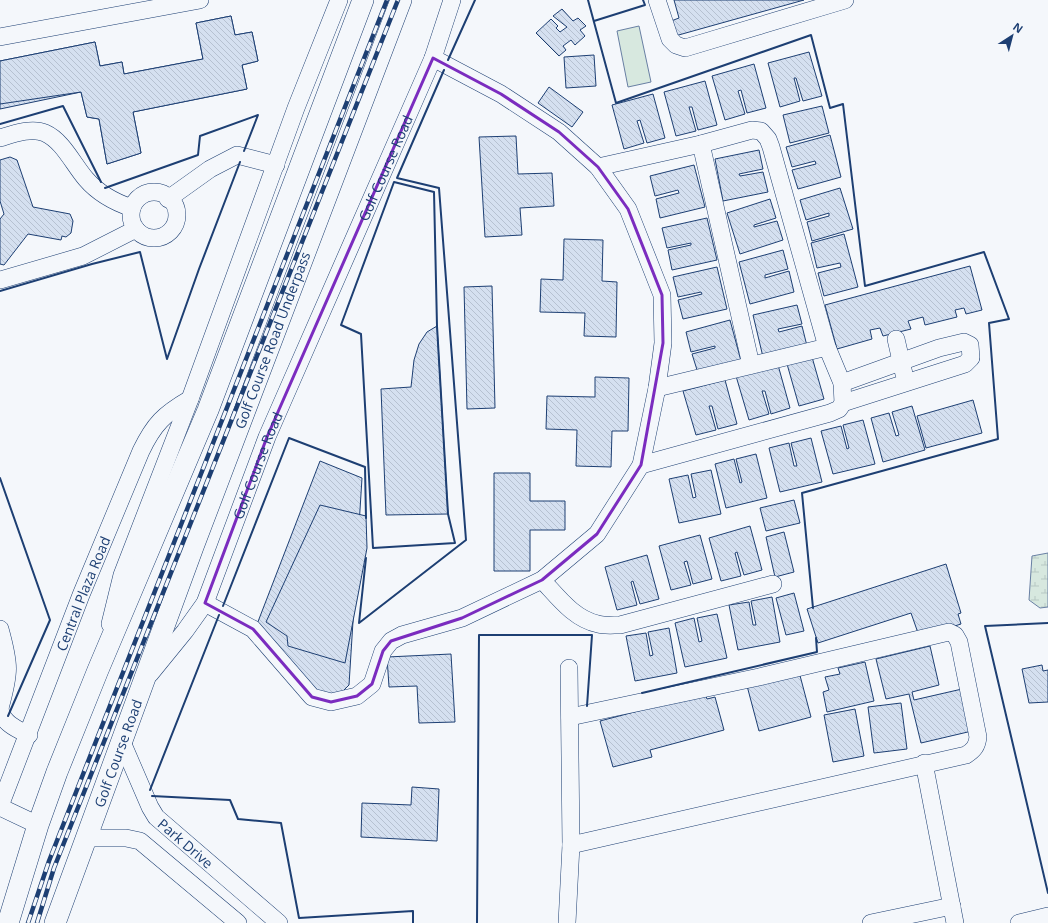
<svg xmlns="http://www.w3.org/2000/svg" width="1048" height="923" viewBox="0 0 1048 923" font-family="'Open Sans',sans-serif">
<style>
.wetland{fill:url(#wetland-marsh);stroke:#687fa3}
.pitch{fill:#d7e8df;stroke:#687fa3}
.building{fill:url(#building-back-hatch);stroke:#1d3f73}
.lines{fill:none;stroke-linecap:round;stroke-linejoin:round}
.minor-casing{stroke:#1d3f73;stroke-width:18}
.major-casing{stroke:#1d3f73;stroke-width:22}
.minor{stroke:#f4f7fb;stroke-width:17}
.major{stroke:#f4f7fb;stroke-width:21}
.rail-casing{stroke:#1d3f73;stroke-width:4.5}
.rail{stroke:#f4f7fb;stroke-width:3;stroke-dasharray:9;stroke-linecap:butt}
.wall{stroke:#1d3f73;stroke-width:2}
.marked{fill:none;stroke:#7b2cbf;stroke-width:3;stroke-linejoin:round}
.labels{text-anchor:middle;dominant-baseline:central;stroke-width:3;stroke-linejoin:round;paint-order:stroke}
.street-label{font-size:14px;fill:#1d3f73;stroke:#f4f7fb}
</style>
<defs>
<pattern id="wetland-marsh" width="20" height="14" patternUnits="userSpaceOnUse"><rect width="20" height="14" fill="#d7e8df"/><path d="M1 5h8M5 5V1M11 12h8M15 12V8" fill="none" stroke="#b8c8c3"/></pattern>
<pattern id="building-back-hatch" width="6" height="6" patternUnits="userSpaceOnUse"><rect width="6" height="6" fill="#d5e0f0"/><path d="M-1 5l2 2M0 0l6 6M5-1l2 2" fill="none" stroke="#b6c1d1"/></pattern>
</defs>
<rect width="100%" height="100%" fill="#f4f7fb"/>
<!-- wetland -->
<polygon class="wetland" points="1048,553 1048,607 1040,608 1029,600 1032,556"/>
<!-- pitch -->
<polygon class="pitch" points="639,26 651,82 628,87 617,31"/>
<!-- building -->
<g class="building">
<polygon points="674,0 804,0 675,36 671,21 679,18"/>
<polygon points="562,9 573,21 578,18 586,26 580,30 585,36 575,45 571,40 563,46 566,50 559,56 536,33 551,19 558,26 556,28 560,32 567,27 553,16"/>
<polygon points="231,16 235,35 252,32 258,61 242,65 247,89 133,112 141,153 107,164 99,119 87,117 81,92 0,109 0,61 95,42 100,66 122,62 124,74 203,59 196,23"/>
<polygon points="231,16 235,35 252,32 258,61 242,65 247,89 133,112 141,153 107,164 99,119 87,117 81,92 0,104 0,61 95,42 100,66 122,62 124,74 203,59 196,23"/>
<polygon points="809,52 822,96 803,101 796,78 794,78 800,101 780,107 768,63"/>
<polygon points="594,55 596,86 566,88 564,57"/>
<polygon points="754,64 766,108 747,113 741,90 738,91 745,114 725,120 712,76"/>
<polygon points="705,81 717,125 698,130 692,107 689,107 696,131 676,136 664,92"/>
<polygon points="549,87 583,112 572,127 538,103"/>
<polygon points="653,94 665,138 647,143 640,120 637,121 644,143 624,149 612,105"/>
<polygon points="822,106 829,133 790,143 783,115"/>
<polygon points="830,135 841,177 798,189 792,170 816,164 815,161 792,167 786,147"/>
<polygon points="516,136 518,174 552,173 554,206 520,208 522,235 485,237 479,137"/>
<polygon points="759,150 763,169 739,174 740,176 763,172 768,192 723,201 715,159"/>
<polygon points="10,157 17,160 33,207 70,214 73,221 71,233 66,237 62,236 61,240 28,234 4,265 0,264 0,219 4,214 0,201 0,160"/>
<polygon points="694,165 705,207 660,218 656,199 679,193 678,190 655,196 650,176"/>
<polygon points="840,188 853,229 812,241 807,222 829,216 829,213 806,220 800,200"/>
<polygon points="770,199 776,218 754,225 754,227 777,221 783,240 740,254 727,213"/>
<polygon points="707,218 717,260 672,270 668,250 691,245 691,243 667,248 662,228"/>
<polygon points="844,234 858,287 824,296 818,273 841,267 840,263 817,268 811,243"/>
<polygon points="564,239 603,240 602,281 617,282 616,337 584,336 585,313 540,312 541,279 563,280"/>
<polygon points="783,250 788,269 765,275 765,278 789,271 794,292 750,304 739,262"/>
<polygon points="970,266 982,310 966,314 964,308 955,310 957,317 925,325 923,317 908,321 911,329 883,336 880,328 870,330 872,339 837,349 825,305"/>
<polygon points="717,267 727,309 683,319 678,300 702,294 701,292 678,297 673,277"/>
<polygon points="492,286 495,408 467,409 464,287"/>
<polygon points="797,305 802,324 778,329 779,332 802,326 807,346 763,357 753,315"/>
<polygon points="730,320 741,361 698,373 692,354 715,348 715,346 691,352 686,332"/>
<polygon points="437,326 448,514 386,515 381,389 411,387 414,360 419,344 427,332"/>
<polygon points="812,357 824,399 799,406 787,364"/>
<polygon points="778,365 790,408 771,414 765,391 762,391 769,414 749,420 736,376"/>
<polygon points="595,377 629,378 628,431 612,431 611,467 576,466 577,430 546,429 547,396 595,397"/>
<polygon points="725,380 737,424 718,429 712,406 709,406 716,430 696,435 683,391"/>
<polygon points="973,400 982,433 926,448 917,416"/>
<polygon points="912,406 925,450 883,462 871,418 889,413 896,436 899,435 892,412"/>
<polygon points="863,420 875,464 833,474 821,431 841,426 847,449 849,448 843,425"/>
<polygon points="811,438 822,482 780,492 769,448 789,443 794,466 797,466 791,443"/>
<polygon points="756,454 767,498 726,508 715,464 734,459 740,483 742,482 736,459"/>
<polygon points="320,461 362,478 349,685 334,700 313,696 254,632"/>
<polygon points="711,470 721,514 679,523 669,479 688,475 693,498 696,497 691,474"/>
<polygon points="494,473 530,473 530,501 565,501 565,530 530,530 530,571 494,571"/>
<polygon points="794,500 800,523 766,531 760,508"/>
<polygon points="320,505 366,516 367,548 345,663 288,646 287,636 266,622"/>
<polygon points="750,526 762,570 744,575 737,552 735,553 741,576 721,581 709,538"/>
<polygon points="784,532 794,572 775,577 766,537"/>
<polygon points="700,535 712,579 693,584 687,561 684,562 691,585 671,590 659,546"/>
<polygon points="647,555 659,599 640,604 633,581 631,582 637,605 617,610 605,567"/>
<polygon points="946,564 961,613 958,614 961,624 942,630 918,633 911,613 818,643 807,609"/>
<polygon points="794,593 804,631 786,635 776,598"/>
<polygon points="772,597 780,642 738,650 729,605 749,602 753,625 756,625 751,601"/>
<polygon points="717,614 727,658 685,667 675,623 694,618 699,642 702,641 697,618"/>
<polygon points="669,628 677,673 635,681 626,636 646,633 650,656 653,655 648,632"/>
<polygon points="930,646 939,685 912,692 914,700 962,689 972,731 921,743 909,694 886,699 876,659"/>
<polygon points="451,654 455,722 419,723 417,686 389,687 387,657"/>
<polygon points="865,662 874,701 827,712 823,692 829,690 825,677 840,674 838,668"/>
<polygon points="1042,665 1043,671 1048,670 1048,702 1029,703 1022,669"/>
<polygon points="798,668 811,717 759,731 746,682"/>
<polygon points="704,691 707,699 715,697 724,730 650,750 652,757 613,767 600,721 680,700"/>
<polygon points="901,703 907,749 874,753 868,707"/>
<polygon points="855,709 864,756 833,762 824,715"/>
<polygon points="412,787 439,789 437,841 361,837 362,803 411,805"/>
</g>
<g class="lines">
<defs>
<g id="minor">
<polyline points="657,0 670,39 676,45 685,48 845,0"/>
<polyline points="0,37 200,0"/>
<path d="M0,138C13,134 32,127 45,133C63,141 73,164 86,179C98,193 114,202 132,208"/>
<polyline points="701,144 751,365"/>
<polyline points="598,167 701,144 752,130 761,131 768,139 771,147 827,347 842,383 843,403 839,409 830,413 641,465"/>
<circle cx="154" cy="215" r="23"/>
<polyline points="168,199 210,169 237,155 276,165"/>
<polyline points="0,280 83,256 136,229"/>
<polyline points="896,339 904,374"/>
<polyline points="842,383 939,348 964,342 970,345 971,358 965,364 843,403"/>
<polyline points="657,388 827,347"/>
<path d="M542,580C558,597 574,619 598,624C604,626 613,625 620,625L773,584"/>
<polyline points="205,603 253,629 312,697 331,702 357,696 372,684 383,651 391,641 402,635 462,618 542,580 597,534 641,465 657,388 663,343 662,295 628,209 598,167 559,132 501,94 433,58"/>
<polyline points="110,624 122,575 190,399 296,108 339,0"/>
<path d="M0,629C10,665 10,672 0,708"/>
<path id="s1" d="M150,674L185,631L205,603L267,437L433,58L452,0"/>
<path d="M0,710C4,724 17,729 29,735"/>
<path d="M570,717L759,677L949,632L955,635L959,642L978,737C977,746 974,750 966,755L571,845"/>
<path id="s2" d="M122,742L150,807L156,817L279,923"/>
<polyline points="924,763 955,923"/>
<path id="s3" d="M0,806L81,595L141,451C154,424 164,414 190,399"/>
<polyline points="0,807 38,825"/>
<polyline points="87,838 126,838 140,841 238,923"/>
<polyline points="567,923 571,845 569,668"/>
<polyline points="871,923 952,906"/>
<polyline points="1019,923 1048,916"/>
</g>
<g id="major">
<polyline points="8,923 38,825 57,772 98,670 208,410 363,0"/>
<path id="s4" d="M55,923L193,547L401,0"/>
</g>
</defs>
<!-- minor casing -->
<use href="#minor" class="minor-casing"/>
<!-- major casing -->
<use href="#major" class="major-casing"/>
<!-- minor -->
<use href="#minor" class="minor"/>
<!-- major -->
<use href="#major" class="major"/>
<defs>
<g id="rail">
<polyline points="28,923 49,861 387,0"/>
<polyline points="37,923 54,868 398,0"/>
</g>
</defs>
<!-- rail casing -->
<use href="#rail" class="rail-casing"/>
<!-- rail -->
<use href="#rail" class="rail"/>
<!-- wall -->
<g class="wall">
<polyline points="588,0 616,103 811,35 830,108 843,104 865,286 984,252 1009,319 989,323 998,439 802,493 813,608"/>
<polyline points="594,21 645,5 643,0"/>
<polyline points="448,60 475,0"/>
<polyline points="0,124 63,106 101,182"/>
<polygon points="394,182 434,192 437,326 448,514 455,543 373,548 361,334 341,325"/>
<polyline points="105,188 198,155 200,136 258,115 244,151"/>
<polyline points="0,291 92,264 140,252 167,359 199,269 240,162"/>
<polyline points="0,478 50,620 8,716"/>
<polyline points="366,558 359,623 466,540 439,188 397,178 444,70"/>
<polyline points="223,606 289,438 365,467 366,518"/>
<polyline points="1048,623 985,626 1048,893"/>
<polyline points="642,693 817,652 816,638"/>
<polyline points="150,790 219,615"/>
<polyline points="152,796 230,800 238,819 281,823 299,918 413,911 413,923"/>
<polyline points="477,923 479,635 592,635 587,706"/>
</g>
</g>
<!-- marked area -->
<path class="marked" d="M433,58L501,94L559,132L598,167L628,209L662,295L663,343L641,465L597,534L542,580L462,618L391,641L383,651L372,684L357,696L331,702L312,697L253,629L205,603L267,437Z"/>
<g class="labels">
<!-- street labels -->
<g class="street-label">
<text stroke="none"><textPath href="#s1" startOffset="561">Golf Course Road</textPath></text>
<text stroke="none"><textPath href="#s4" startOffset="622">Golf Course Road Underpass</textPath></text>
<text stroke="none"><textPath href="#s1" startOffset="237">Golf Course Road</textPath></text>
<text stroke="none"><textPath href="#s3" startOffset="228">Central Plaza Road</textPath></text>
<text stroke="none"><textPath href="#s4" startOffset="181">Golf Course Road</textPath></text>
<text stroke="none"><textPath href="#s2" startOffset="122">Park Drive</textPath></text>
</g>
</g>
<!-- north arrow -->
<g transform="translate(1012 36) rotate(36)" stroke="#f4f7fb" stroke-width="3" paint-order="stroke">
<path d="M0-3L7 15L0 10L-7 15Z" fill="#1d3f73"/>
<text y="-6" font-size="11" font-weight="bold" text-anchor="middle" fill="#1d3f73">N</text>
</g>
</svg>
